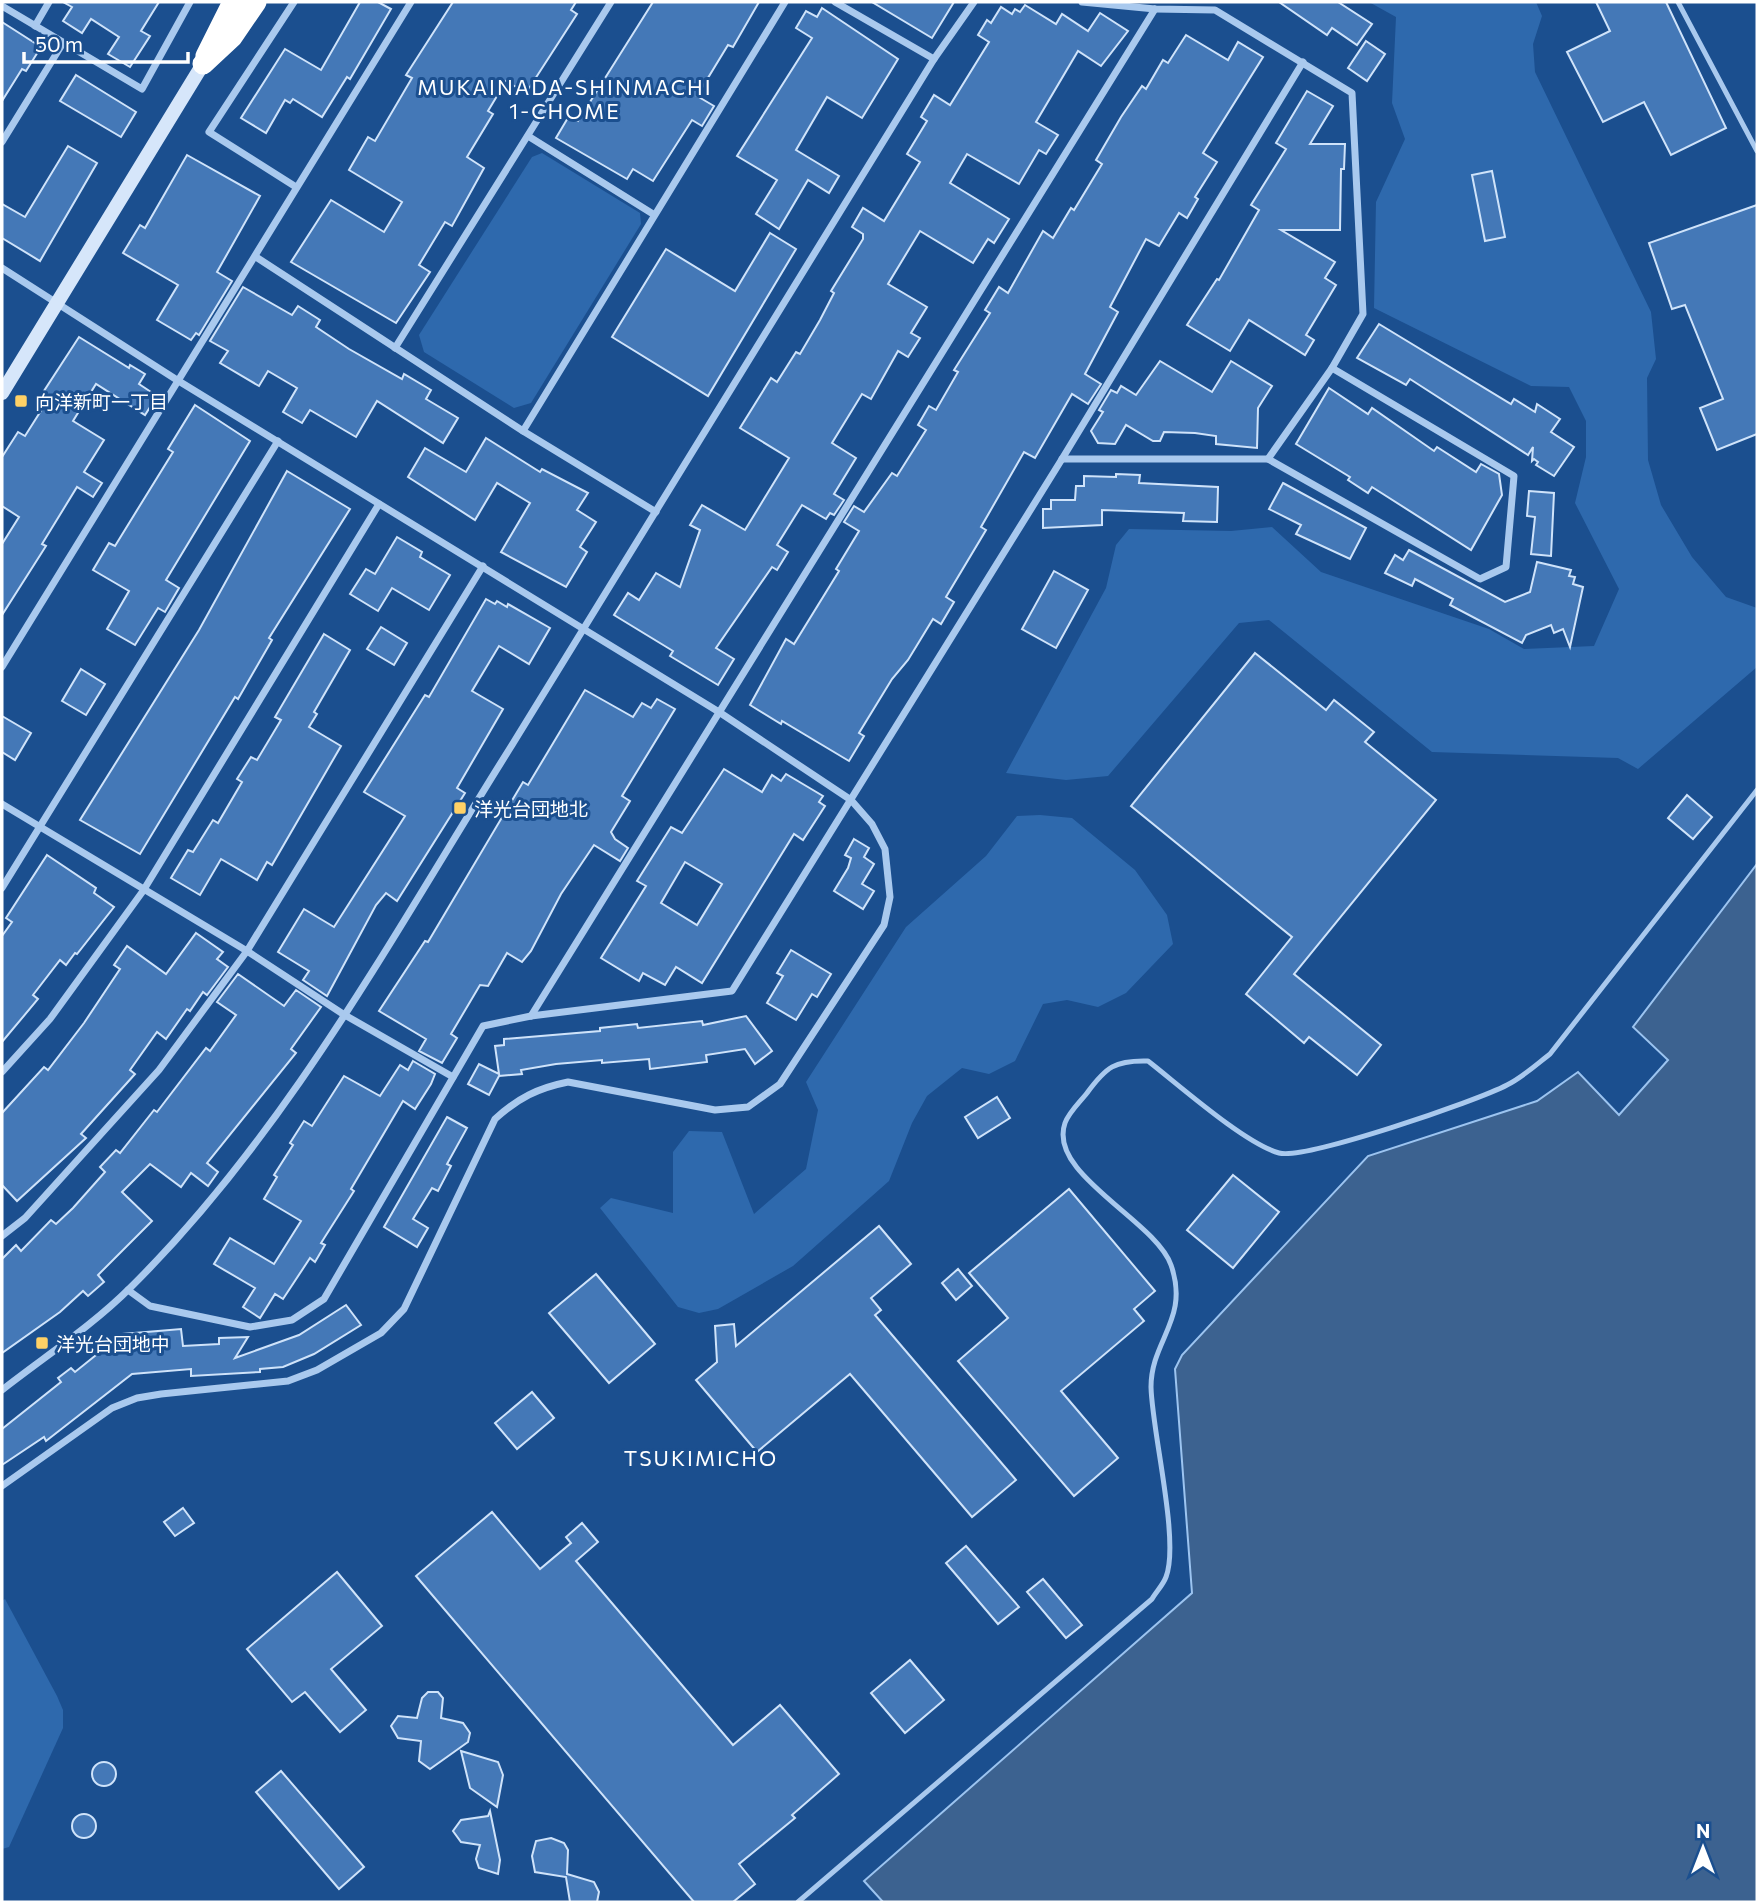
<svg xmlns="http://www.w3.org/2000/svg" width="1759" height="1904" viewBox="0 0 1759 1904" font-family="Commissioner,'Noto Sans JP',sans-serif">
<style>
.green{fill:#2e69ad}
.water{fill:#3c6290;stroke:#9cc4f0;stroke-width:2}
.building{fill:#4478b7;stroke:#cfe3fa;stroke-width:2;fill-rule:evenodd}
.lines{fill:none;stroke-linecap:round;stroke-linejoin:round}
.lane{stroke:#a9c9ee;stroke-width:5}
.street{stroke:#a9c9ee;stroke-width:7}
.secondary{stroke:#d6e6fa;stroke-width:14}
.highway{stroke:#fff;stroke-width:21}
.poi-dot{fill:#ffd166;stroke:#1b4f8f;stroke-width:2.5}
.labels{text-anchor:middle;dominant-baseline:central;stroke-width:6;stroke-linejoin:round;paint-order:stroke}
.poi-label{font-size:19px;fill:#fff;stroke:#1b4f8f;text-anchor:start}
.neighbourhood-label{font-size:21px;letter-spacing:2px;fill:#fff;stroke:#1b4f8f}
</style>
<rect width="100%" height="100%" fill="#1b4f8f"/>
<!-- green -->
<g class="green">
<polygon points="1369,2 1536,2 1542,16 1533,44 1535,72 1651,312 1656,359 1647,378 1648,460 1661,505 1692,557 1726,597 1757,608 1757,667 1638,769 1618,758 1432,752 1269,620 1239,623 1108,776 1066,780 1006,773 1106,588 1116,545 1129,529 1231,531 1272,527 1321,572 1489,629 1524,649 1594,646 1619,589 1575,503 1586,457 1586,421 1569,387 1531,386 1374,308 1376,202 1405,139 1392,103 1396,17"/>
<polygon points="542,153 640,213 641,224 531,403 514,408 424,352 419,335 532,157"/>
<polygon points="1040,815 1072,818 1135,870 1167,915 1173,944 1126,993 1098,1007 1067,1000 1043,1004 1015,1061 989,1074 962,1068 927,1096 912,1123 889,1181 793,1266 718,1309 699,1313 678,1307 600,1208 611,1198 673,1213 673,1152 689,1131 722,1132 754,1214 806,1169 818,1110 806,1082 906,927 986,856 1017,816"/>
<polygon points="5,1599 57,1696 63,1710 63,1728 9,1847 2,1849 2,1601"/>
</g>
<!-- water -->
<polygon class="water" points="1757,864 1757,1902 883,1902 864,1881 1192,1593 1175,1369 1182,1355 1368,1156 1537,1101 1578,1072 1619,1115 1668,1060 1633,1027"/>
<!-- building -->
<g class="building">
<polygon points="63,2 159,2 141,31 150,36 130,67 108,54 119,37 91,19 82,33 63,21 72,7"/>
<polygon points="360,2 378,2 391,9 350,79 347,77 322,117 293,99 290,103 285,100 266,133 241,118 285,49 321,70"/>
<polygon points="453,2 576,2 571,10 577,14 526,93 506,81 488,111 493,114 467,157 484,168 452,226 445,222 419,265 430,272 396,323 291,262 331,200 384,232 402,202 349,170 368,137 375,141 412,78 406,75"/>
<polygon points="653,2 759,2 733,47 728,45 697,96 714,106 702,126 692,120 653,181 633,169 627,179 556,138 569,116 578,121"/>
<polygon points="872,2 954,2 932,38"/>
<polygon points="1279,2 1338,2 1372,24 1357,45 1332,28 1327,35"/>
<polygon points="1596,2 1666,2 1726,128 1671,155 1644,102 1603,122 1567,52 1610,31"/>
<polygon points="1025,5 1056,24 1062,14 1088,31 1100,13 1128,31 1101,66 1078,51 1036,122 1058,135 1046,154 1039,150 1019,184 967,154 950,183 1009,219 994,243 988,239 973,263 920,231 888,284 927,307 911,333 920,338 908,357 898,351 871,399 862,394 832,443 856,458 834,494 844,500 834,515 830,513 826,519 802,505 777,545 788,552 777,570 772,567 716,648 734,659 718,685 670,656 673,651 614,615 628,593 639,600 656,573 680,587 700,530 690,525 702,505 745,530 789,458 740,428 771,378 777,382 796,352 800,354 820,320 834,293 831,291 863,239 863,234 852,227 863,208 884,221 920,162 907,154 927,121 921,117 934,95 950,105 989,42 978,35 987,20 991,23 1001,7 1012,14 1015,9 1020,12"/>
<polygon points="822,8 898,59 862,118 827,97 796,150 839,176 829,193 808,180 779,229 756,214 777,180 737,156 812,38 796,28 806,11 817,17"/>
<polygon points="2,22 41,47 26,71 22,69 2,101"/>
<polygon points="1186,35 1228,60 1238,42 1263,57 1203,153 1217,162 1195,197 1198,199 1187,218 1179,213 1159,246 1146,239 1110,307 1118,312 1085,374 1101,384 1088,404 1072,394 1035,458 1024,452 981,527 986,530 946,597 954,602 941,624 933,619 908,660 892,679 859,733 864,736 849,761 782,721 781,724 750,705 786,639 794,644 839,571 836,569 859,531 844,522 854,506 864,512 892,473 897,476 926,430 918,425 929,406 936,410 958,372 954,370 990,313 985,310 999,287 1008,293 1043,231 1053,238 1071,208 1074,210 1102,164 1096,160 1121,117 1142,86 1146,89 1163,60 1168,63"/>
<polygon points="1366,41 1385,54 1367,81 1348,68"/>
<polygon points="76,75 136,112 121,137 60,101"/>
<polygon points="1307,91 1333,106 1310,144 1345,144 1344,169 1341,169 1340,230 1281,230 1335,262 1325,278 1336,285 1306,335 1314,340 1305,355 1249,320 1230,351 1187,325 1217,279 1219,280 1259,210 1251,205 1286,149 1276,143"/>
<polygon points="68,146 97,163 40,261 2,238 2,204 25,217"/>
<polygon points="187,155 260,196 217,272 232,281 199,335 196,333 191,340 157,320 178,285 123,253 140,225 145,228"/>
<polygon points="1492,171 1505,237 1485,241 1472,175"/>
<polygon points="1757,205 1757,434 1717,450 1700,408 1723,399 1685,305 1672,309 1649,243"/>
<polygon points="770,233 796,249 708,396 612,337 666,249 735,291"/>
<polygon points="243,287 292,315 298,306 320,320 316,327 349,349 402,379 404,374 431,390 426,399 458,418 443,443 377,401 356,437 310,410 302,423 283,412 297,388 268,371 259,386 220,363 228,351 210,341"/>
<polygon points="1379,324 1511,404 1514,399 1535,412 1537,404 1560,419 1551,432 1574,447 1554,476 1536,465 1538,462 1534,459 1532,461 1533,447 1528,455 1410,379 1406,385 1357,358"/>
<polygon points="79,337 129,368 130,365 145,374 139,384 157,396 145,415 96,384 73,421 104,440 84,472 102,483 93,497 77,487 42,544 46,546 2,615 2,544 19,517 2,506 2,457 18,432 25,436 49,398 42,394"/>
<polygon points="1160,361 1212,392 1231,361 1272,386 1258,408 1257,448 1216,444 1216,436 1195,433 1164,432 1160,441 1153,441 1126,425 1115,444 1098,443 1091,431 1103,412 1099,410 1111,390 1117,393 1121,386 1136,395"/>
<polygon points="1329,388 1368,414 1372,408 1434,451 1437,447 1476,472 1481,464 1499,474 1502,495 1471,550 1372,487 1368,493 1348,480 1350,477 1296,444"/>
<polygon points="195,405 250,441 166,580 179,588 165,612 158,608 135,645 107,629 129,591 93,570 109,543 115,546 139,507 173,452 168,449"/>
<polygon points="486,438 540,472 542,469 588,493 577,510 596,522 580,547 587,552 566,587 501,552 530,503 497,483 475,520 408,477 425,448 466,472"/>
<polygon points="287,471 350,509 269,638 272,640 238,699 235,697 140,854 80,820 199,630"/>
<polygon points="1116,474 1140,475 1139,483 1218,487 1217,522 1183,521 1184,513 1102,510 1102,525 1043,528 1043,509 1051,509 1051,500 1075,500 1076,486 1084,486 1084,476 1116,477"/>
<polygon points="1283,483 1366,528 1350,559 1296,534 1301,525 1269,509"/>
<polygon points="1529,491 1554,493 1551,556 1531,554 1535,517 1527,516"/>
<polygon points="397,537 422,552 420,557 450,575 429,610 392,588 378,611 350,594 366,569 375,574"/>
<polygon points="1409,550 1505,602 1530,592 1537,562 1571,570 1569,576 1575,577 1573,584 1583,587 1570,647 1563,629 1554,633 1551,625 1526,635 1522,643 1450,605 1453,599 1415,579 1412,586 1385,573 1395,555 1403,560"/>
<polygon points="1054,571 1088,590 1056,648 1022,629"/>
<polygon points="486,599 495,604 497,601 507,607 508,604 550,628 529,664 499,646 472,691 503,709 457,788 465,793 397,901 386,893 376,905 327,996 303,980 309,971 278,952 304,909 334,927 405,816 364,792 425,695 429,697"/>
<polygon points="381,627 407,643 394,665 367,649"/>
<polygon points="324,634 350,650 314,712 317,714 309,727 341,746 272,865 267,862 257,880 221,859 200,895 171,878 188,850 193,852 213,820 218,823 242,782 237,779 251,757 257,760 281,720 275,717"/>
<polygon points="1255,653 1326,710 1334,700 1374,732 1365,742 1436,800 1294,974 1381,1045 1357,1075 1309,1037 1304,1043 1246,994 1292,937 1131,806"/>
<polygon points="81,669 105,684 86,715 62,701"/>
<polygon points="585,690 633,717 642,703 651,708 657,699 675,709 622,796 630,801 611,832 615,839 628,848 620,861 594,845 561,894 531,951 522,962 507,953 488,986 480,985 451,1034 457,1038 442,1063 419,1051 426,1039 379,1011 425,941 428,942 523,782 528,785"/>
<polygon points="2,716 31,733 15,760 2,752"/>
<path d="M724,769L762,792L772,775L781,781L786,774L823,796L819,802L825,806L803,840L794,834L702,983L676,967L665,985L643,973L639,981L601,958L646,886L637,881L671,827L682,833ZM685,862L722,884L697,925L661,903Z"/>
<polygon points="1687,795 1712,817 1693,839 1668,818"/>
<polygon points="854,839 869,848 864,857 874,864 862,884 874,891 863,909 834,891 848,868 851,858 845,855"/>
<polygon points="47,855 96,888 94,893 114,907 77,954 75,953 66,965 60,960 33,995 38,999 2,1042 2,936 12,922 6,918"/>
<polygon points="196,933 223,952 217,959 228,967 207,995 203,992 190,1011 187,1009 166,1039 157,1032 130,1070 135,1074 81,1134 86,1138 17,1201 2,1185 2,1113 44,1067 48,1070 84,1023 120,969 114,965 127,946 166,974"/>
<polygon points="791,950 831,974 817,997 812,994 796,1020 767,1003 783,976 777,973"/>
<polygon points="238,974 284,1006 296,990 321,1007 291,1049 296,1053 207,1163 218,1172 208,1186 191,1173 181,1187 150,1164 122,1192 152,1221 98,1275 104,1282 88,1296 83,1291 60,1312 2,1353 2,1259 16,1245 21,1251 51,1220 56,1224 73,1208 105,1172 100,1167 116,1150 120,1153 154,1110 157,1112 206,1048 210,1051 236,1015 217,1002"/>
<polygon points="746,1016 772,1051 755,1064 745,1049 706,1055 707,1062 650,1069 649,1059 602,1063 602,1060 556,1064 521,1070 522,1074 499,1076 489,1095 468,1084 479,1064 499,1074 495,1046 504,1045 504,1039 600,1031 600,1028 637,1024 638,1028 702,1021 703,1025"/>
<polygon points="413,1061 435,1074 431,1084 415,1109 403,1101 351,1189 354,1191 321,1243 325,1245 315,1262 310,1258 283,1299 275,1294 260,1318 243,1307 255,1288 214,1264 230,1238 274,1264 301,1221 264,1199 277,1177 274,1175 293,1145 290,1143 304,1121 312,1126 344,1076 380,1096 400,1065 408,1070"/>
<polygon points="997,1097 1010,1118 978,1138 965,1117"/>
<polygon points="447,1117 467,1128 447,1164 451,1166 438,1191 432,1188 413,1219 428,1228 417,1247 384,1227"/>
<polygon points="1233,1175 1279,1212 1233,1268 1187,1230"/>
<polygon points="1069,1189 1155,1291 1134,1309 1144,1321 1061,1391 1118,1458 1074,1496 958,1361 1008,1318 969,1273"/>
<polygon points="879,1226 911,1264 871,1298 881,1310 875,1315 1016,1480 972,1517 850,1374 757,1452 696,1380 717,1362 715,1326 734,1324 736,1346"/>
<polygon points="958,1269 972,1286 956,1300 942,1283"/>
<polygon points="596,1274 655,1344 609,1383 549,1313"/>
<polygon points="346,1305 361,1325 314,1354 283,1367 260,1369 260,1372 191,1376 191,1369 132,1374 46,1441 44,1437 2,1465 2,1429 61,1382 58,1378 71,1368 75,1372 106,1347 106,1342 124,1341 123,1334 181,1329 183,1346 219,1344 219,1338 248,1337 235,1358 299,1335"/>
<polygon points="532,1392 554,1418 517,1449 495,1423"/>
<polygon points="183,1508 194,1523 175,1536 164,1522"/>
<polygon points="492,1512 540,1569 571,1543 566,1537 582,1523 598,1542 576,1561 733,1745 780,1705 839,1774 792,1815 795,1818 739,1864 755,1884 733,1902 694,1902 416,1576"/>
<polygon points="966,1546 1019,1607 998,1624 946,1563"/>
<polygon points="337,1572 382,1626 331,1669 366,1710 340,1732 305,1692 292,1702 247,1649"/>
<polygon points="1043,1579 1082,1625 1066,1638 1027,1592"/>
<polygon points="910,1660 944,1700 905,1733 871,1693"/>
<polygon points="428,1692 438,1692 443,1698 441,1718 463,1723 470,1733 468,1742 430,1769 419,1761 421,1741 398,1738 391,1726 398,1716 417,1718 422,1698"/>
<polygon points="461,1751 498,1762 503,1775 497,1807 470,1788"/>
<circle cx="104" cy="1774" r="12"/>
<polygon points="281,1771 364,1867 339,1889 256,1792"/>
<polygon points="490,1811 500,1860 498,1874 479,1868 476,1859 480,1845 461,1842 453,1831 461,1820 488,1816"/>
<circle cx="84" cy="1826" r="12"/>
<polygon points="551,1838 564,1843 568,1850 567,1874 594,1882 599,1892 597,1902 570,1902 566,1877 535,1872 532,1856 536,1841"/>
</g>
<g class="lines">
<!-- lane -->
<g class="lane">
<polyline points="1678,2 1757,151"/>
<path d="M798,1902L1152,1599C1156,1592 1163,1585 1166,1577C1180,1541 1152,1432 1151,1387C1151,1340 1190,1319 1171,1265C1155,1220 1047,1174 1065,1123C1069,1112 1080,1102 1087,1093C1106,1067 1115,1060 1148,1061C1179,1085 1244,1143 1279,1153C1305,1160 1477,1101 1507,1085C1523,1077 1537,1064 1550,1054L1757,790"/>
</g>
<!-- street -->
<g class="street">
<polyline points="294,2 209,132 296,187"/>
<polyline points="835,2 934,59"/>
<polyline points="2,6 142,89 190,2"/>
<polyline points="35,26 49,2"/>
<polyline points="528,136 653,214"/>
<polyline points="2,142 63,43"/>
<polyline points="256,257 523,431 656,512"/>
<path d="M2,268L177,380L719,712L851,800L872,824L885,849L890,897L884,925L780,1084L748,1107L715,1110L568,1082C538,1088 518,1098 495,1119L404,1309L381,1333L317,1370L288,1381L161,1394L137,1398L112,1408L2,1486"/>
<polyline points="395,348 611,2"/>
<polyline points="523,431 785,2"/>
<polyline points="1062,459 1268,459 1332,368 1363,314 1352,93 1215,10 1155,9 1082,2"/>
<polyline points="1268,459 1480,579 1506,567 1514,476 1332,368"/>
<polyline points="2,667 411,2"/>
<polyline points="2,804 247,951 343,1014 453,1077"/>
<polyline points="2,888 278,441"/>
<polyline points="531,1016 1155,9"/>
<polyline points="2,1072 50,1019 143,891 379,504"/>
<polyline points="2,1236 25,1218 159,1070 247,951 483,566"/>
<polyline points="128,1290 150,1306 250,1327 292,1320 324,1299 483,1026 531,1016 732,991 1062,459 1303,62"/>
<path d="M2,1390C44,1357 92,1326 130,1288C288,1132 395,931 512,745C654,517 794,288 934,59L974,2"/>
</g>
<!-- secondary -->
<polyline class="secondary" points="2,393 203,64"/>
<!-- highway -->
<g class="highway">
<polyline points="206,56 233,2"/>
<polyline points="203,64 232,37 256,2"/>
</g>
</g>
<!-- markers -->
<g class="poi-dot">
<rect x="14" y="394" width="14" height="14" rx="3.5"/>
<rect x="453" y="801" width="14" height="14" rx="3.5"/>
<rect x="35" y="1336" width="14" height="14" rx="3.5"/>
</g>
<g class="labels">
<!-- poi labels -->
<g class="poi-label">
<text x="35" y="401">向洋新町一丁目</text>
<text x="474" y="808">洋光台団地北</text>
<text x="56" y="1343">洋光台団地中</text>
</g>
<!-- neighbourhood labels -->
<g class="neighbourhood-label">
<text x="565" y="86">MUKAINADA-SHINMACHI<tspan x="565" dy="24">1-CHOME</tspan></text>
<text x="701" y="1457">TSUKIMICHO</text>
</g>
</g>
<!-- border -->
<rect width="1759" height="1904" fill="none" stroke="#ffffff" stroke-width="7"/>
<!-- north arrow -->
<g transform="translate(1703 1848)" stroke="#1b4f8f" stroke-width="5" paint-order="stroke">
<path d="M0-5L12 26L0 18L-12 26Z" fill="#ffffff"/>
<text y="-10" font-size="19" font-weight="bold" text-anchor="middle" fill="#ffffff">N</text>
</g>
<!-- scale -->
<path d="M24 52v10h164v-10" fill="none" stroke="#ffffff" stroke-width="3.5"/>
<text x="35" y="52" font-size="21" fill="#ffffff" stroke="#1b4f8f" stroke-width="5" paint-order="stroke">50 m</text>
</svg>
